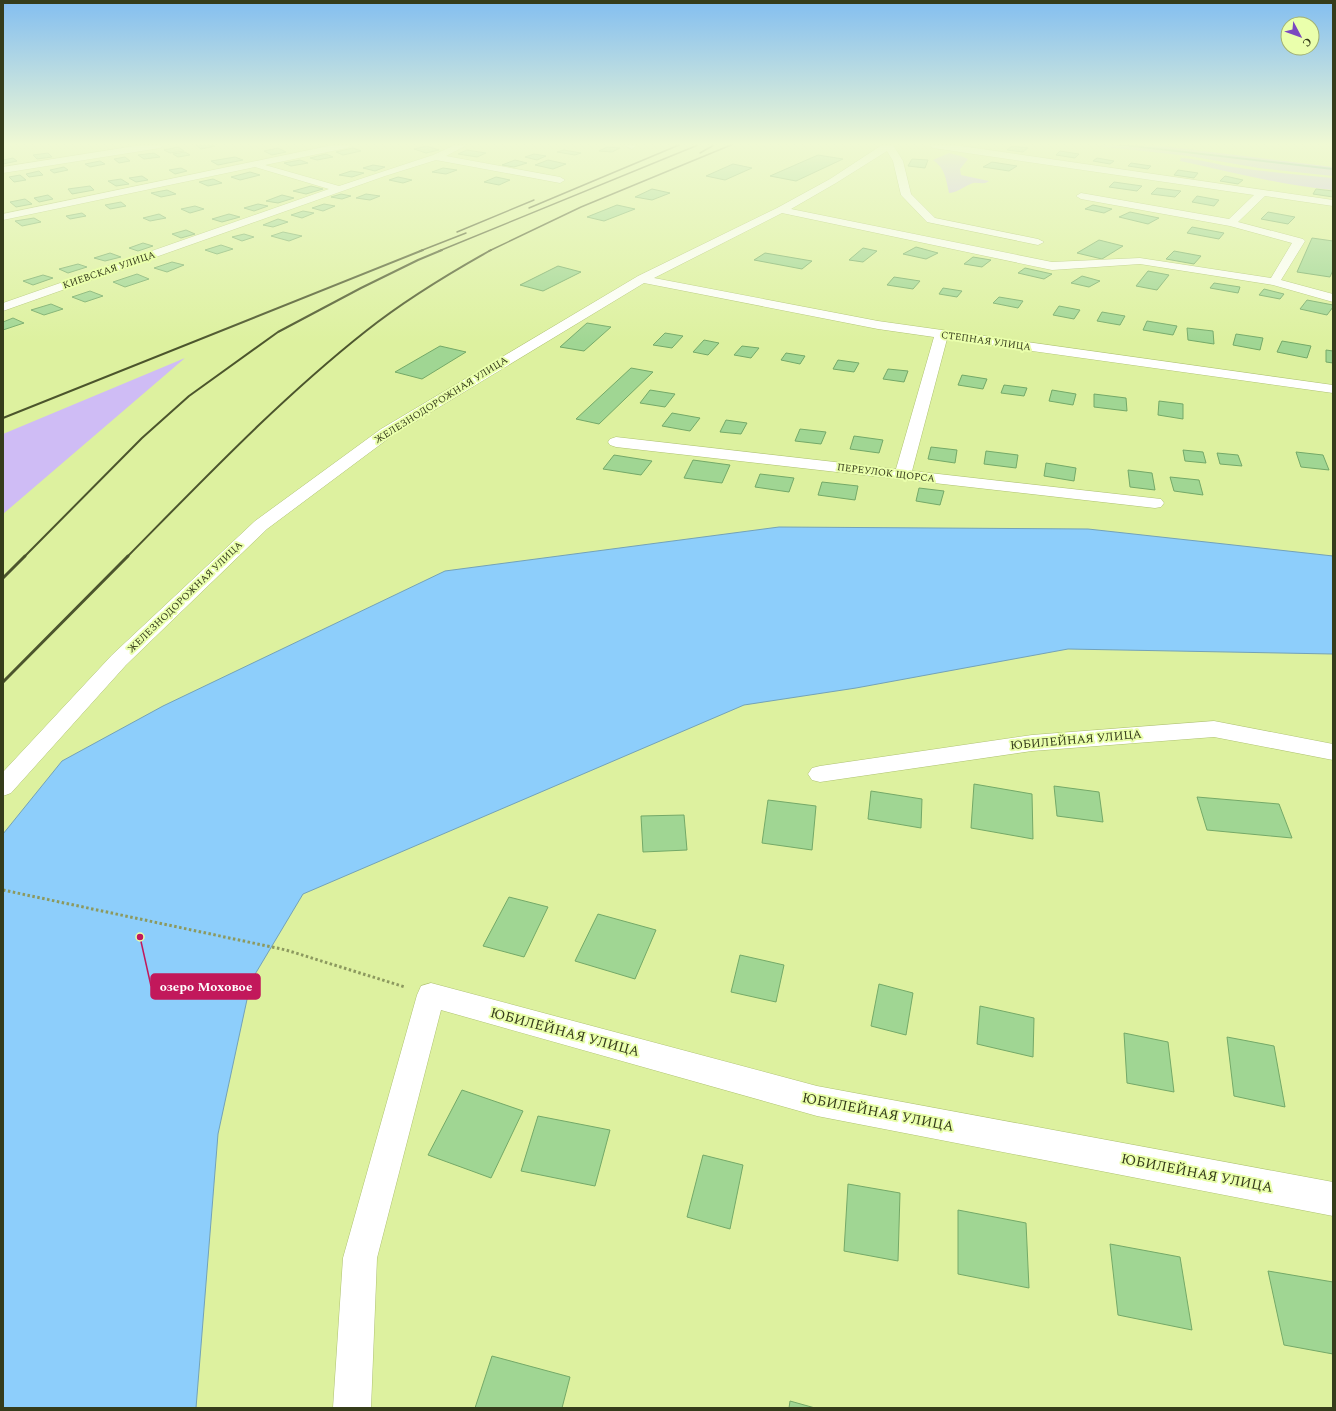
<svg xmlns="http://www.w3.org/2000/svg" width="1336" height="1411" viewBox="0 0 1336 1411" font-family="Spectral,serif">
<style>
.green{fill:#cfbcf5}
.water{fill:#8dcefb;stroke:#73a2b8}
.lines{fill:none;stroke-linecap:round;stroke-linejoin:round}
.stream{fill:#73a2b8;fill-rule:evenodd}
.building{fill:#a0d693;stroke:#74a968}
.minor-casing{stroke:#afc272;stroke-width:1}
.path{stroke:#8c995f;stroke-width:3;stroke-dasharray:2.5 2.5;stroke-linecap:butt}
.minor{fill:#fff;fill-rule:evenodd}
.rail-far2{stroke:#4c552d;stroke-width:1.5}
.rail-far1{stroke:#4c552d;stroke-width:2}
.rail{stroke:#4c552d;stroke-width:3}
.labels{text-anchor:middle;dominant-baseline:central;stroke-width:4;stroke-linejoin:round;paint-order:stroke}
.far-street-label{font-size:10px;fill:#353c1b;stroke:#eaffac}
.street-label{font-size:12px;fill:#353c1b;stroke:#eaffac}
.near-street-label{font-size:14px;fill:#353c1b;stroke:#eaffac}
.leader{fill:none;stroke:#c2185b;stroke-width:1.5}
.callout-dot{fill:#c2185b;stroke:#eaffac;stroke-width:1.5}
.callout{fill:#c2185b;stroke:#c2185b;stroke-width:1.5}
.callout-label{font-size:13px;text-anchor:middle;font-weight:bold;fill:#fff}
</style>
<rect width="100%" height="100%" fill="#ddf19f"/>
<!-- green -->
<g class="green">
<polygon points="1088,145 1154,145 1333,167 1333,176 1259,168 1189,156"/>
<path d="M949,153L961,156L968,159L960,169L961,175L989,181C984,185 979,182 973,183C964,186 959,192 949,193C946,179 945,168 933,160Z"/>
<path d="M1181,158C1199,159 1215,164 1233,167C1266,172 1299,175 1333,178V190C1281,185 1231,172 1180,161Z"/>
<polygon points="185,358 3,514 3,434"/>
</g>
<!-- water -->
<polygon class="water" points="779,527 1088,529 1333,556 1333,654 1068,649 856,688 744,705 303,894 251,981 218,1134 196,1408 3,1408 3,834 62,761 163,706 445,571"/>
<g class="lines">
<!-- stream -->
<polygon class="stream" points="1131,145 1333,168 1333,170 1116,145"/>
</g>
<!-- building -->
<g class="building">
<polygon points="196,145 213,145 215,146 201,149"/>
<polygon points="426,146 439,150 426,153 414,149"/>
<polygon points="1012,146 1028,148 1023,152 1007,150"/>
<polygon points="178,147 184,151 170,153 164,150"/>
<polygon points="607,147 620,148 612,152 599,151"/>
<polygon points="278,148 286,152 272,155 264,151"/>
<polygon points="353,148 361,151 343,155 336,152"/>
<polygon points="467,150 486,153 477,157 458,154"/>
<polygon points="564,150 581,153 575,155 557,152"/>
<polygon points="1060,151 1079,154 1075,158 1056,155"/>
<polygon points="185,152 190,155 178,157 173,154"/>
<polygon points="48,153 52,157 37,159 33,155"/>
<polygon points="154,153 160,157 144,159 138,155"/>
<polygon points="326,154 333,157 317,160 310,158"/>
<polygon points="534,154 546,156 537,160 525,157"/>
<polygon points="818,155 843,159 796,181 770,176"/>
<polygon points="125,157 130,161 119,163 114,159"/>
<polygon points="235,157 243,160 218,165 211,161"/>
<polygon points="13,158 17,161 3,164 3,160"/>
<polygon points="1097,158 1114,161 1110,164 1093,161"/>
<polygon points="912,159 928,160 925,168 908,166"/>
<polygon points="300,160 308,163 291,166 284,163"/>
<polygon points="515,160 527,163 514,167 502,165"/>
<polygon points="548,160 566,164 553,169 535,165"/>
<polygon points="100,161 105,164 90,167 85,164"/>
<polygon points="992,162 1017,166 1009,171 983,167"/>
<polygon points="1131,163 1151,166 1148,169 1128,166"/>
<polygon points="733,164 752,168 725,180 706,176"/>
<polygon points="373,165 385,167 375,171 363,168"/>
<polygon points="64,167 68,170 54,173 50,170"/>
<polygon points="181,168 187,171 175,174 169,170"/>
<polygon points="443,168 457,170 446,174 432,172"/>
<polygon points="1178,170 1198,173 1194,178 1174,175"/>
<polygon points="39,171 43,175 29,177 26,174"/>
<polygon points="351,171 364,173 352,177 339,175"/>
<polygon points="250,172 260,175 240,180 231,177"/>
<polygon points="20,175 26,180 14,182 9,177"/>
<polygon points="142,176 148,180 136,182 129,178"/>
<polygon points="1225,176 1243,180 1238,184 1220,181"/>
<polygon points="398,177 412,180 403,183 389,180"/>
<polygon points="496,177 510,180 499,185 484,182"/>
<polygon points="121,179 129,184 116,186 108,181"/>
<polygon points="213,179 222,183 208,186 199,182"/>
<polygon points="1114,182 1142,186 1137,191 1109,187"/>
<polygon points="90,186 94,190 72,194 68,189"/>
<polygon points="311,186 323,189 306,194 293,191"/>
<polygon points="1157,188 1181,191 1175,197 1151,194"/>
<polygon points="652,189 670,193 652,200 635,197"/>
<polygon points="1316,189 1333,191 1333,197 1313,194"/>
<polygon points="167,190 176,194 161,197 151,193"/>
<polygon points="341,194 351,196 342,199 331,197"/>
<polygon points="366,194 380,196 370,200 356,198"/>
<polygon points="48,195 53,199 39,202 34,198"/>
<polygon points="282,195 294,198 278,203 266,201"/>
<polygon points="1197,196 1219,200 1214,206 1192,202"/>
<polygon points="25,199 32,204 16,207 10,202"/>
<polygon points="121,202 126,206 110,209 105,205"/>
<polygon points="258,204 268,206 254,211 244,208"/>
<polygon points="324,204 335,206 323,211 312,208"/>
<polygon points="617,205 635,209 604,221 587,217"/>
<polygon points="1093,205 1112,209 1104,213 1085,209"/>
<polygon points="195,206 204,209 190,213 181,209"/>
<polygon points="303,211 314,213 302,218 291,215"/>
<polygon points="1130,212 1159,218 1148,224 1119,217"/>
<polygon points="1268,212 1295,217 1288,224 1261,219"/>
<polygon points="82,213 86,216 70,219 66,216"/>
<polygon points="159,214 166,218 150,221 143,218"/>
<polygon points="229,214 240,217 222,222 212,219"/>
<polygon points="34,218 41,222 22,226 15,221"/>
<polygon points="278,219 288,222 273,227 263,225"/>
<polygon points="1192,227 1224,233 1219,239 1187,233"/>
<polygon points="186,230 195,234 181,238 172,234"/>
<polygon points="283,232 302,236 289,241 271,236"/>
<polygon points="244,234 254,237 242,241 232,237"/>
<polygon points="1312,238 1333,241 1333,270 1330,277 1297,272"/>
<polygon points="1099,240 1123,246 1102,259 1077,253"/>
<polygon points="143,243 153,246 138,251 129,248"/>
<polygon points="221,245 233,249 217,254 205,250"/>
<polygon points="916,247 938,253 926,259 903,254"/>
<polygon points="863,248 877,251 863,262 849,260"/>
<polygon points="1174,251 1201,256 1194,264 1166,259"/>
<polygon points="110,253 121,257 105,261 94,258"/>
<polygon points="765,253 812,261 802,269 754,260"/>
<polygon points="973,257 991,260 982,267 964,264"/>
<polygon points="172,262 184,265 167,272 154,268"/>
<polygon points="78,264 87,267 68,273 59,269"/>
<polygon points="558,266 581,272 543,291 520,285"/>
<polygon points="1025,268 1052,274 1044,279 1018,273"/>
<polygon points="1148,271 1169,275 1157,290 1136,286"/>
<polygon points="137,274 149,279 125,287 113,282"/>
<polygon points="43,275 53,278 33,285 23,281"/>
<polygon points="1082,276 1100,281 1089,287 1071,283"/>
<polygon points="894,277 920,281 913,289 887,285"/>
<polygon points="1214,283 1240,287 1238,293 1210,288"/>
<polygon points="943,288 962,291 957,297 939,294"/>
<polygon points="1264,289 1284,294 1280,299 1259,295"/>
<polygon points="90,291 103,296 85,302 72,297"/>
<polygon points="999,297 1023,301 1018,308 993,303"/>
<polygon points="1307,300 1333,305 1333,307 1327,315 1300,309"/>
<polygon points="51,304 63,309 44,315 31,310"/>
<polygon points="1059,306 1080,310 1074,319 1053,315"/>
<polygon points="1102,312 1125,316 1120,325 1097,321"/>
<polygon points="13,318 24,323 3,330 3,322"/>
<polygon points="1147,321 1177,326 1173,335 1143,330"/>
<polygon points="587,323 611,327 584,351 560,347"/>
<polygon points="1187,328 1213,331 1214,344 1188,340"/>
<polygon points="665,333 683,336 672,348 653,345"/>
<polygon points="1236,334 1263,338 1260,350 1233,345"/>
<polygon points="704,340 719,343 708,355 693,352"/>
<polygon points="1282,341 1311,346 1307,358 1277,352"/>
<polygon points="440,346 466,352 422,379 395,372"/>
<polygon points="742,346 759,348 751,358 734,355"/>
<polygon points="1326,350 1333,351 1333,363 1326,362"/>
<polygon points="786,353 805,356 800,364 781,360"/>
<polygon points="838,360 859,363 854,372 833,369"/>
<polygon points="631,368 653,372 599,424 576,419"/>
<polygon points="888,369 908,371 904,382 883,379"/>
<polygon points="962,375 987,379 983,389 958,385"/>
<polygon points="1004,385 1027,388 1024,396 1001,393"/>
<polygon points="650,390 675,394 665,407 640,403"/>
<polygon points="1052,390 1076,394 1073,405 1049,401"/>
<polygon points="1094,394 1126,398 1127,411 1094,407"/>
<polygon points="1159,401 1183,404 1183,419 1158,415"/>
<polygon points="672,413 700,418 690,431 662,426"/>
<polygon points="726,420 747,423 741,434 720,432"/>
<polygon points="800,429 826,432 821,444 795,441"/>
<polygon points="854,436 883,440 879,453 850,449"/>
<polygon points="931,447 957,450 955,463 928,459"/>
<polygon points="1183,450 1203,452 1206,463 1185,461"/>
<polygon points="986,451 1018,455 1016,468 984,464"/>
<polygon points="1296,452 1323,455 1329,470 1301,467"/>
<polygon points="1217,453 1238,455 1242,466 1220,464"/>
<polygon points="614,455 652,461 641,475 603,469"/>
<polygon points="693,460 730,465 722,483 684,478"/>
<polygon points="1046,463 1076,468 1074,481 1044,476"/>
<polygon points="1128,470 1152,473 1155,490 1130,487"/>
<polygon points="760,474 794,478 789,492 755,487"/>
<polygon points="1170,477 1199,480 1203,495 1174,491"/>
<polygon points="822,482 858,486 855,500 818,495"/>
<polygon points="919,488 944,491 940,505 916,501"/>
<polygon points="974,784 1032,794 1033,839 971,828"/>
<polygon points="1054,786 1099,792 1103,822 1057,816"/>
<polygon points="871,791 922,799 921,828 868,819"/>
<polygon points="1197,797 1279,804 1292,838 1207,830"/>
<polygon points="768,800 816,806 812,850 762,843"/>
<polygon points="684,815 687,850 643,852 641,816"/>
<polygon points="509,897 548,907 524,957 483,946"/>
<polygon points="598,914 656,930 635,979 575,961"/>
<polygon points="740,955 784,965 776,1002 731,992"/>
<polygon points="879,984 913,993 906,1035 871,1026"/>
<polygon points="980,1006 1034,1018 1033,1057 977,1044"/>
<polygon points="1124,1033 1168,1042 1174,1092 1127,1083"/>
<polygon points="1227,1037 1274,1046 1285,1107 1234,1096"/>
<polygon points="462,1090 523,1111 491,1178 428,1155"/>
<polygon points="538,1116 610,1130 595,1186 521,1171"/>
<polygon points="703,1155 743,1165 730,1229 687,1217"/>
<polygon points="848,1184 900,1193 898,1261 844,1251"/>
<polygon points="958,1210 1026,1223 1029,1288 958,1274"/>
<polygon points="1110,1244 1180,1257 1192,1330 1118,1315"/>
<polygon points="1268,1271 1333,1282 1333,1354 1284,1345"/>
<polygon points="492,1356 570,1377 562,1408 475,1408"/>
<polygon points="790,1401 815,1408 789,1408"/>
</g>
<g class="lines">
<defs>
<g id="minor">
<polygon points="141,145 164,145 160,148 3,173 3,167"/>
<polygon points="333,145 351,145 347,148 265,165 339,186 433,155 455,145 467,145 446,156 560,177 565,180 560,183 436,160 385,176 3,311 3,303 329,189 255,167 3,220 3,214"/>
<polygon points="624,145 636,145 636,146 632,149"/>
<polygon points="882,145 893,145 903,161 911,194 935,218 1038,239 1044,242 1038,245 927,222 901,195 893,161 887,151 836,183 791,209 1052,262 1140,258 1271,278 1292,243 1230,226 1081,199 1076,196 1081,193 1229,219 1254,195 933,148 929,145 954,145 1333,200 1333,206 1265,196 1238,222 1303,239 1305,241 1281,280 1333,294 1333,302 1273,285 1140,264 1052,270 782,213 654,278 878,321 1333,385 1333,393 947,339 912,471 1161,499 1164,503 1161,507 1155,508 616,447 610,445 608,442 610,439 616,437 896,469 934,337 878,329 644,283 393,435 267,529 126,665 11,793 3,796 3,772 112,655 255,521 381,429 638,276 777,208 830,179"/>
<polygon points="1214,721 1333,744 1333,760 1214,737 1032,751 820,782 812,780 808,774 812,768 820,766 1032,735"/>
<polygon points="431,983 817,1086 1333,1182 1333,1216 817,1116 441,1010 377,1258 371,1408 333,1408 343,1258 417,995 421,986"/>
</g>
</defs>
<!-- minor casing -->
<use href="#minor" class="minor-casing"/>
<!-- path -->
<polyline class="path" points="3,890 286,950 405,987"/>
<!-- minor -->
<use href="#minor" class="minor"/>
<!-- rail-far2 -->
<g class="rail-far2">
<polyline points="700,153 714,145"/>
<polyline points="529,208 679,145"/>
<polyline points="457,232 534,200"/>
<polyline points="420,251 466,233"/>
<polyline points="439,251 698,145"/>
<polyline points="489,251 581,207 731,145"/>
</g>
<!-- rail-far1 -->
<g class="rail-far1">
<polyline points="3,418 423,250"/>
<polyline points="24,557 142,438 189,396 278,332 361,288 418,260 442,250"/>
<path d="M127,557C204,479 280,399 366,331C405,300 448,274 491,250"/>
</g>
<!-- rail -->
<g class="rail">
<polyline points="3,578 25,556"/>
<polyline points="3,682 128,556"/>
</g>
</g>
<!-- sky -->
<linearGradient id="sky" x2="0" y2="1"><stop stop-color="#83bef0"/><stop offset="0.42" stop-color="#f0f9d4"/><stop offset="1" stop-color="#f0f9d4" stop-opacity="0"/></linearGradient>
<rect width="1336" height="343" fill="url(#sky)"/>
<g class="labels">
<!-- far-street labels -->
<g class="far-street-label">
<text transform="translate(109 270) rotate(-19)">КИЕВСКАЯ УЛИЦА</text>
<text transform="translate(986 341) rotate(8)">СТЕПНАЯ УЛИЦА</text>
<text transform="translate(441 400) rotate(-32)">ЖЕЛЕЗНОДОРОЖНАЯ УЛИЦА</text>
<text transform="translate(886 473) rotate(7)">ПЕРЕУЛОК ЩОРСА</text>
<text transform="translate(185 597) rotate(-44)">ЖЕЛЕЗНОДОРОЖНАЯ УЛИЦА</text>
</g>
<!-- street labels -->
<g class="street-label">
<text transform="translate(1076 740) rotate(-5)">ЮБИЛЕЙНАЯ УЛИЦА</text>
</g>
<!-- near-street labels -->
<g class="near-street-label">
<text transform="translate(565 1032) rotate(15)">ЮБИЛЕЙНАЯ УЛИЦА</text>
<text transform="translate(878 1112) rotate(11)">ЮБИЛЕЙНАЯ УЛИЦА</text>
<text transform="translate(1197 1173) rotate(11)">ЮБИЛЕЙНАЯ УЛИЦА</text>
</g>
</g>
<!-- callouts -->
<path class="leader" d="M140 937L151 986"/>
<circle class="callout-dot" cx="140" cy="937" r="4"/>
<rect class="callout" x="151" y="974" width="109" height="25" rx="4"/>
<g class="callout-label">
<text x="206" y="991">озеро Моховое</text>
</g>
<!-- border -->
<rect width="1336" height="1411" fill="none" stroke="#353c1b" stroke-width="8"/>
<!-- north arrow -->
<g transform="translate(1300 36) rotate(131)"><circle r="19" fill="#eaffac" stroke="#a2b172"/>
<path d="M0-3L7 15L0 10L-7 15Z" fill="#7b48c0"/>
<text y="-6" font-size="11" font-weight="bold" text-anchor="middle" fill="#353c1b">С</text>
</g>
</svg>
